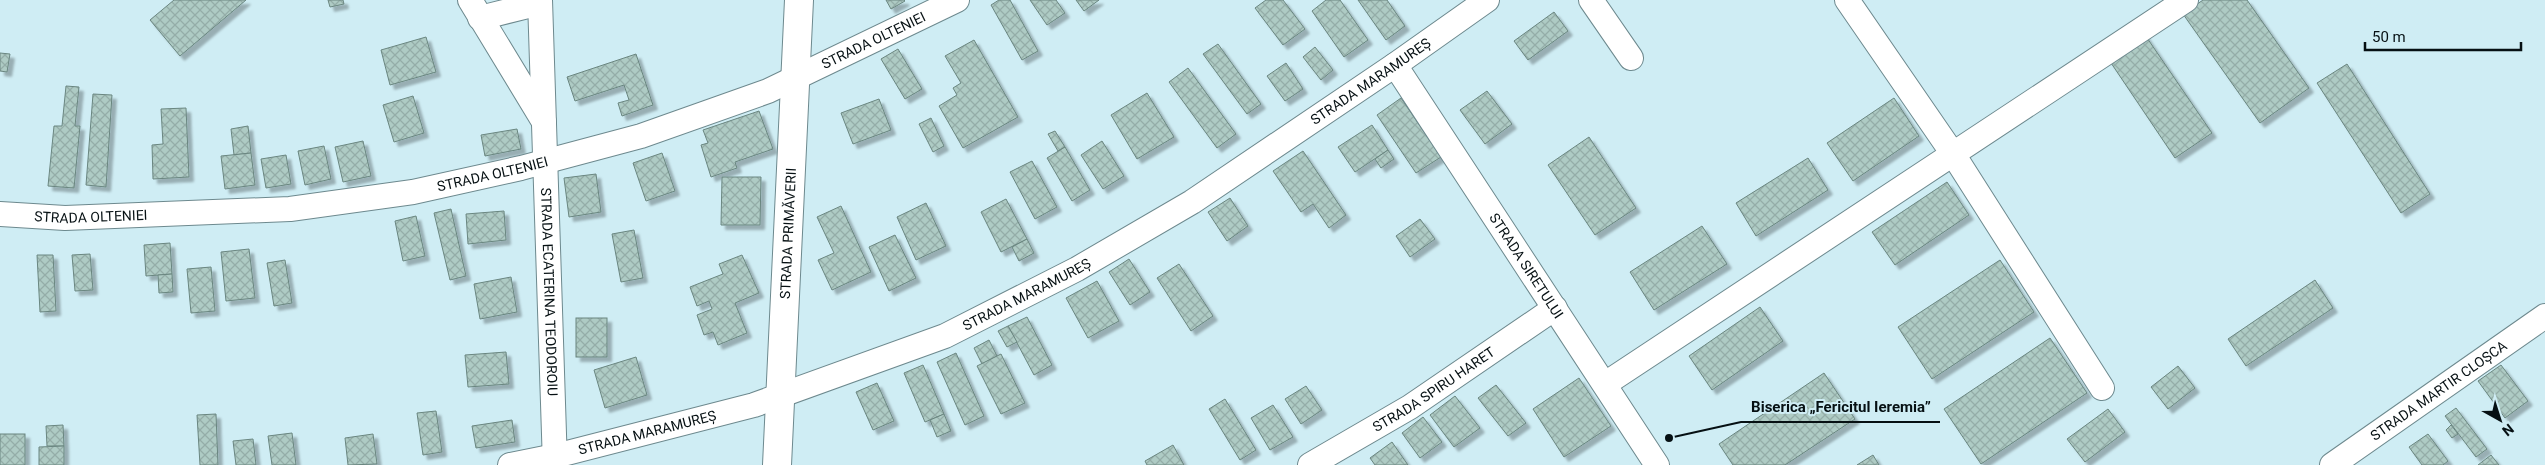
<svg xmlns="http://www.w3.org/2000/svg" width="2545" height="465" viewBox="0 0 2545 465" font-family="Roboto,sans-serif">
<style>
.building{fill:url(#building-cross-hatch);stroke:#6a8680;filter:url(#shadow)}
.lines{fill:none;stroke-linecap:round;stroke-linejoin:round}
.minor-casing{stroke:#6d898e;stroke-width:26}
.secondary-casing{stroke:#6d898e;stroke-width:30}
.minor{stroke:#fff;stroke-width:24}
.secondary{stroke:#fff;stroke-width:28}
.labels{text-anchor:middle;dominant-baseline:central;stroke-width:4;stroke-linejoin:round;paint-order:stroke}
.street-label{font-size:14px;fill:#061013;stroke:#cfedf4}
.leader{fill:none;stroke:#061013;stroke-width:2}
.callout-dot{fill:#061013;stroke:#cfedf4;stroke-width:2}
.callout-label{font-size:15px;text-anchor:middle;font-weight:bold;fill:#061013;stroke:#cfedf4;stroke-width:4;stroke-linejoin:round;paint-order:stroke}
</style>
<defs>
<pattern id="building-cross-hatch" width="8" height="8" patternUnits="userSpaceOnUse" patternTransform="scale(1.25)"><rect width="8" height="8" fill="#aecbc4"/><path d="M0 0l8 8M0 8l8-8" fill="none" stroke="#94ada8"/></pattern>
<filter id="shadow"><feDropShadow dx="4.5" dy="4.5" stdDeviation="1" flood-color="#0004"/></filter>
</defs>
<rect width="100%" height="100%" fill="#cfedf4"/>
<!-- building -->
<g class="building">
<polygon points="174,0 246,0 180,56 150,20"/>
<polygon points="328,0 343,0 344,4 330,7"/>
<polygon points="886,0 904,0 905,1 891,9"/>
<polygon points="999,0 1010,0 1038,51 1022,60 991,5"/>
<polygon points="1030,0 1056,0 1065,13 1047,25"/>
<polygon points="1076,0 1099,0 1084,11"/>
<polygon points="1266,0 1283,0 1305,29 1283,45 1255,8"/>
<polygon points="1326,0 1340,0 1368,40 1344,57 1312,11"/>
<polygon points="1358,0 1387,0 1405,26 1386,40"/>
<polygon points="2203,0 2247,0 2309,88 2260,123 2183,14"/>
<polygon points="1554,12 1568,31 1528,60 1514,41"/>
<polygon points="2143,32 2212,133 2175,158 2107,57"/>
<polygon points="426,37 436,72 390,85 381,50"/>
<polygon points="974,40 1018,117 963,148 939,106 957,95 953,88 961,83 945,56"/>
<polygon points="1218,44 1261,104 1247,114 1203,54"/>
<polygon points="1315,47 1333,70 1321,80 1303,57"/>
<polygon points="898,49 922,89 905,99 881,59"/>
<polygon points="0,53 10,54 7,72 0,71"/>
<polygon points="636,54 653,105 622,116 618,103 629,100 624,85 575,101 567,77"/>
<polygon points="1286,63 1303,89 1285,101 1267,76"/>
<polygon points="2347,64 2430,194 2401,213 2317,83"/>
<polygon points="1188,68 1236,134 1217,148 1169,82"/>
<polygon points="66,86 79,87 75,126 80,126 74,188 48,186 54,126 62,126"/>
<polygon points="1487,91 1512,124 1485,144 1460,110"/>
<polygon points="1147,93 1174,137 1137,159 1111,115"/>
<polygon points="93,94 112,95 106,187 86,185"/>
<polygon points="413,96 424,133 394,142 383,105"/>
<polygon points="1401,98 1441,157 1416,173 1377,115"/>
<polygon points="1894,98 1919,136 1853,181 1827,143"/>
<polygon points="879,99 891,130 853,144 841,113"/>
<polygon points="186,108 189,177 153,179 152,145 163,144 161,109"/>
<polygon points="759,111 773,149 735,162 737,168 711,177 701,145 708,143 703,130"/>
<polygon points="931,118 944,146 933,152 919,124"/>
<polygon points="1372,125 1388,150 1355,172 1338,147"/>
<polygon points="248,126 251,153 234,155 231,129"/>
<polygon points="517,129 521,149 485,156 481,135"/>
<polygon points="1055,131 1065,147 1058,151 1048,134"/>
<polygon points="1589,137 1636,208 1595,235 1548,165"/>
<polygon points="363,141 371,176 343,182 335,147"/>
<polygon points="1102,141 1124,176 1103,189 1081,155"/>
<polygon points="324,146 331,179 305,185 298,151"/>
<polygon points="1065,147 1090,190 1072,201 1047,158"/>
<polygon points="1388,150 1394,159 1381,168 1375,159"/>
<polygon points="1303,151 1346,215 1329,228 1313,204 1301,212 1273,171"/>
<polygon points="251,153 255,185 225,189 221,156"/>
<polygon points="662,153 675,191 646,201 633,163"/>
<polygon points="286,155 291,184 266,188 261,159"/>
<polygon points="1808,158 1828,190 1756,236 1736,203"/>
<polygon points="1032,161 1057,207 1035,219 1010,172"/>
<polygon points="596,174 601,212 569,217 564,178"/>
<polygon points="722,177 761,177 760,225 721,225"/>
<polygon points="1947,182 1969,215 1895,265 1872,232"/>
<polygon points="1230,198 1248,226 1227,241 1208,212"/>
<polygon points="1006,199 1027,239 1001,252 981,212"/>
<polygon points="926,203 946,246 916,260 897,217"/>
<polygon points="841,206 871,272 832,290 818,260 834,253 817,217"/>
<polygon points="451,209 466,276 450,280 434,213"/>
<polygon points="504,211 506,240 468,244 466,214"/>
<polygon points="416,216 425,256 403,261 395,221"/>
<polygon points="1420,219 1435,239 1410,257 1396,236"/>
<polygon points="1702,226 1727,264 1654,310 1630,272"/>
<polygon points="634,230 643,278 621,282 612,234"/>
<polygon points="895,235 916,278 889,291 869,247"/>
<polygon points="1027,239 1034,253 1019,261 1012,247"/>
<polygon points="170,243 172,274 146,276 144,245"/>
<polygon points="249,249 255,298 226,301 221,252"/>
<polygon points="90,254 93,290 75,291 72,255"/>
<polygon points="37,255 53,255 56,311 40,312"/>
<polygon points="742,255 759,293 735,303 747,333 718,345 713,332 704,335 697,315 712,309 709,301 697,306 690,287 723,274 719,264"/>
<polygon points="1129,259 1150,292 1130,305 1109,272"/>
<polygon points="285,260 292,303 274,306 267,263"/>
<polygon points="2000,260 2034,312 1932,379 1898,327"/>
<polygon points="1179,264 1213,316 1191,331 1157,278"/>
<polygon points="211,267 215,311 191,313 187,269"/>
<polygon points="172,274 173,292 159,293 158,275"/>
<polygon points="511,277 517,312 480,319 474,284"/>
<polygon points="2315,280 2333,308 2246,366 2228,339"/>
<polygon points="1097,281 1119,321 1088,338 1066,298"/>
<polygon points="1760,307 1783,341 1712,390 1689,356"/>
<polygon points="1027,317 1052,365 1034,375 1008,326"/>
<rect x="576" y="318" width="31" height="39"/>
<polygon points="1008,326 1017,342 1007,347 998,331"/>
<polygon points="2050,338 2087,393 1981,464 1944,409"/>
<polygon points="989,340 997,356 982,364 974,348"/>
<polygon points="506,352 509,384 468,387 465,355"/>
<polygon points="956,353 984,416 965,425 937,362"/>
<polygon points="1001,354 1025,403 1001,414 977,366"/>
<polygon points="636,357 647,395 605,408 594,370"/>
<polygon points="923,365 944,414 925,422 904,373"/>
<polygon points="2501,365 2528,401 2505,418 2478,381"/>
<polygon points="2178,366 2195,388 2168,409 2151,387"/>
<polygon points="1824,373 1855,419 1785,465 1733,465 1719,444"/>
<polygon points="1579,378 1611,426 1564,457 1533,409"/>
<polygon points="877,383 894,421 873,430 856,392"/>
<polygon points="1496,385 1526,423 1508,436 1478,398"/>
<polygon points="1306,386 1322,410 1301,424 1285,399"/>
<polygon points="1455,396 1480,428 1454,447 1430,415"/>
<polygon points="1225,399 1256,450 1240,460 1209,409"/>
<polygon points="1273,405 1293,437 1270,450 1251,418"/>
<polygon points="2456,408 2487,449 2476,457 2445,416"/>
<polygon points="2108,409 2125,432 2085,462 2067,439"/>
<polygon points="436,411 442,452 423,455 417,413"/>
<polygon points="216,414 218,465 200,465 197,415"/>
<polygon points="944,414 951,431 937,437 930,420"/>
<polygon points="1423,417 1442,442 1420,458 1402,433"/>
<polygon points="512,420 515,442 476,448 472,426"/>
<polygon points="63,425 64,446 47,446 46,426"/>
<polygon points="2451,425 2458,434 2452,438 2446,430"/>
<polygon points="292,433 296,465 272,465 268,436"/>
<rect x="0" y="434" width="25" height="31"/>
<polygon points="373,434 377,464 348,465 345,438"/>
<polygon points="2428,434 2448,461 2443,465 2422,465 2409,447"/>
<polygon points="253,439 256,465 236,465 233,441"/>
<polygon points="1392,442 1408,465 1375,465 1370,458"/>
<polygon points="1173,445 1184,465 1147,465 1145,461"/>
<polygon points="64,446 64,465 39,465 39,447"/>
<polygon points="1873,455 1879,465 1857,465"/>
<polygon points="2491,455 2499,465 2478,465"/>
</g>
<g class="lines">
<defs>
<g id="minor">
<polyline points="470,0 544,122"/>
<path id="s1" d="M540,0L555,465"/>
<polyline points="1591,0 1631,58"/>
<polyline points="1847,0 1953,154 2102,388"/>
<polyline points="480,18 540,3"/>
<path id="s2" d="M1395,65L1657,465"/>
<path id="s3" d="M0,214L65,218L290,209L413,192L521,168L641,136L768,91L957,0"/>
<polyline points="1605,384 2186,0"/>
<path id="s4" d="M510,465L555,456L754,405L945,336L1077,269L1192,202L1395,65L1487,0"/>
<path id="s5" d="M1310,465L1410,407L1555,308"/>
<path id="s6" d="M2332,465L2545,316"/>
</g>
<g id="secondary">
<path id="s7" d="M777,465L799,0"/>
</g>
</defs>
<!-- minor casing -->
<use href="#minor" class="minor-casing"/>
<!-- secondary casing -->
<use href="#secondary" class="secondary-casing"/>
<!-- minor -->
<use href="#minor" class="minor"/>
<!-- secondary -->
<use href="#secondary" class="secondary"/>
</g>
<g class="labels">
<!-- street labels -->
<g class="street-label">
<text stroke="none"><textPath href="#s3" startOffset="901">STRADA OLTENIEI</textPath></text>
<text stroke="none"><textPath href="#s4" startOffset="951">STRADA MARAMUREȘ</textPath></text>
<text stroke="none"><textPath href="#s3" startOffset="496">STRADA OLTENIEI</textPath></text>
<text stroke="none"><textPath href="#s3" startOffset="91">STRADA OLTENIEI</textPath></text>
<text stroke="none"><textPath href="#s7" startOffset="232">STRADA PRIMĂVERII</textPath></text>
<text stroke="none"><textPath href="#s2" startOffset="240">STRADA SIRETULUI</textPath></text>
<text stroke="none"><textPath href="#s1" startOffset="292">STRADA ECATERINA TEODOROIU</textPath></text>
<text stroke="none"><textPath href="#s4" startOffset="546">STRADA MARAMUREȘ</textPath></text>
<text stroke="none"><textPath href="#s5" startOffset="145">STRADA SPIRU HARET</textPath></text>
<text stroke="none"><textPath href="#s6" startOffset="130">STRADA MARTIR CLOȘCA</textPath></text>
<text stroke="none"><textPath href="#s4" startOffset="141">STRADA MARAMUREȘ</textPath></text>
</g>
</g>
<!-- callouts -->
<path class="leader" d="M1669 438L1741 422H1940"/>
<circle class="callout-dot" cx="1669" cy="438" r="5"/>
<g class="callout-label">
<text x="1841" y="412">Biserica „Fericitul Ieremia”</text>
</g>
<!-- north arrow -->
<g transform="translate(2500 420) rotate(141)" stroke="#cfedf4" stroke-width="4" paint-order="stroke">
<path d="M0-4L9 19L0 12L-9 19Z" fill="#061013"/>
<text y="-8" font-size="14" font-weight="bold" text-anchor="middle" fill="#061013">N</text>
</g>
<!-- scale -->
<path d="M2365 42v8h156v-8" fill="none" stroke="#061013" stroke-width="2.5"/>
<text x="2372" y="42" font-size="15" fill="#061013" stroke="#cfedf4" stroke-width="4" paint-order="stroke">50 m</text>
</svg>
